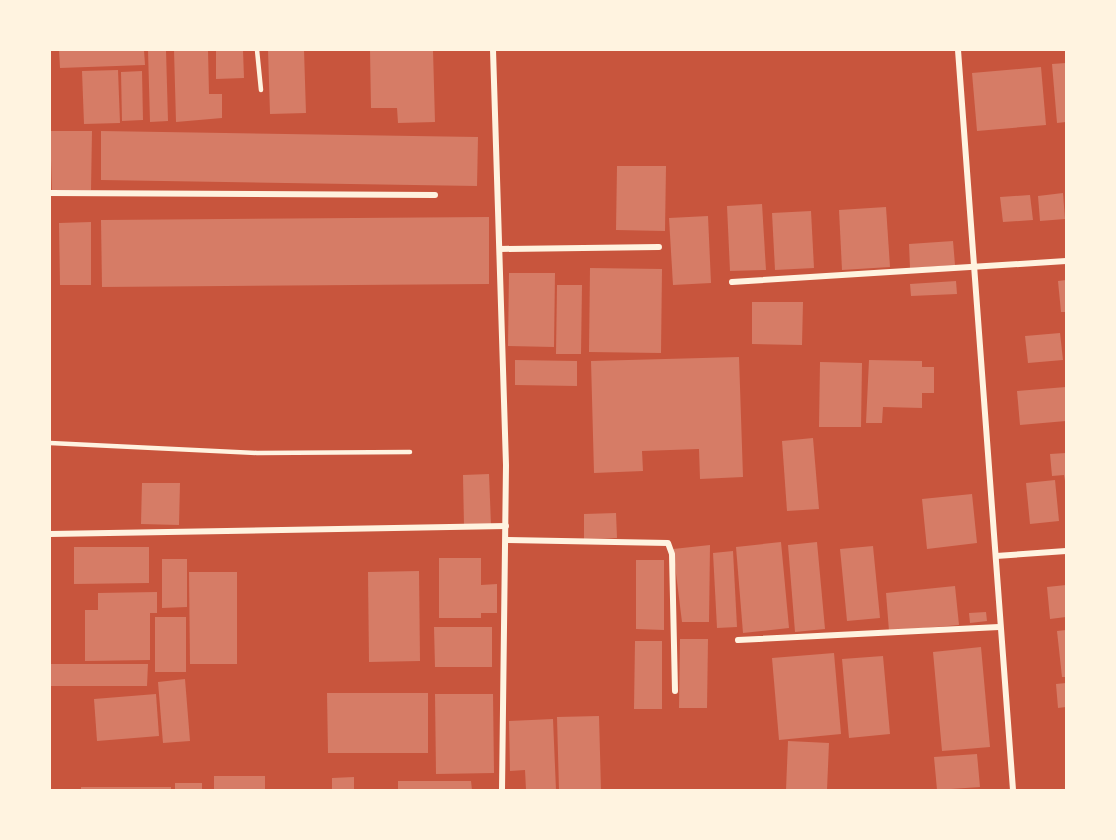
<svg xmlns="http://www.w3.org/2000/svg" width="1116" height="840" viewBox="0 0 1116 840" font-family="'IBM Plex Sans',sans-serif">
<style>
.building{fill:#d67c66}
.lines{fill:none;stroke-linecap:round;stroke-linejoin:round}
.service{stroke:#fff3e0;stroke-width:4.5}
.minor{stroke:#fff3e0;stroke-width:6}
</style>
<rect width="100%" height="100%" fill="#c8553d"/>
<!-- building -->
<g class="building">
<polygon points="59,50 144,50 145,65 60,68"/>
<polygon points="148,50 166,50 168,121 150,122"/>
<polygon points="174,50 208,50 209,94 222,94 222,118 176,122"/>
<polygon points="216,50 243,50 244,78 216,79"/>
<polygon points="268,50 304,50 306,113 270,114"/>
<polygon points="370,50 433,50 435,122 398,123 397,108 371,108"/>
<polygon points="1066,63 1066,122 1057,123 1052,64"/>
<polygon points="1041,67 1046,125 977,131 972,73"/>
<polygon points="118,70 120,123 84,124 82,71"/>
<polygon points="142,71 143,120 122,121 121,72"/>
<polygon points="50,131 92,131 91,190 52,190"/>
<polygon points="101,131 478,137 477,186 101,180"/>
<polygon points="617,166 666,166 665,231 616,230"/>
<polygon points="1063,193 1065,219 1040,221 1038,196"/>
<polygon points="1030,195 1033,220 1003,222 1000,197"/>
<polygon points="762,204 766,270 730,271 727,206"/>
<polygon points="886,207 890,267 842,270 839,210"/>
<polygon points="811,211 814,268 775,270 772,213"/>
<polygon points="708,216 711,283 673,285 669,218"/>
<polygon points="489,217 489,284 102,287 101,220"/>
<polygon points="91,222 91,285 60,285 59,223"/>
<polygon points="953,241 955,265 910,268 909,244"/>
<polygon points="590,268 662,269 661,353 589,352"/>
<polygon points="509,273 555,273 554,347 508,346"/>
<polygon points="1066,280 1066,312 1061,312 1058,281"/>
<polygon points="956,281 957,294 911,296 910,284"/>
<polygon points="557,285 582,285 581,354 556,354"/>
<polygon points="752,302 803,302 802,345 752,344"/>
<polygon points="1060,333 1063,360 1028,363 1025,336"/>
<polygon points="739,357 743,477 700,479 699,449 642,451 643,471 594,473 591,361"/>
<polygon points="515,360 577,361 577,386 515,385"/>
<polygon points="869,360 922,361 922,367 934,367 934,393 922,393 922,408 883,407 882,423 866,423"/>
<polygon points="820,362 862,363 861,427 819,427"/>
<polygon points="1066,387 1066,421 1020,425 1017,391"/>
<polygon points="813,438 819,509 787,511 782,441"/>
<polygon points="1066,453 1066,481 1065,481 1064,475 1052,476 1050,454"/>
<polygon points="489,474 491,525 464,526 463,475"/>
<polygon points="1055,480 1059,521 1030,524 1026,483"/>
<polygon points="142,483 180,483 179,525 141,524"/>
<polygon points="972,494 977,543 927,549 922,499"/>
<polygon points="616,513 617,538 584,539 584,514"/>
<polygon points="781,542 789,628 743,633 736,547"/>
<polygon points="817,542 825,629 795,632 788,545"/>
<polygon points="710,545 709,622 682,622 673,549"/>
<polygon points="873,546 880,618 847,621 840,549"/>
<polygon points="74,547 149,547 149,583 74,584"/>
<polygon points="733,551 737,627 717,628 713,553"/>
<polygon points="439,558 481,558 481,585 497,584 497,613 481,613 481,618 439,618"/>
<polygon points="162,559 187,559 187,607 162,608"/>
<polygon points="636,560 664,560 664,630 636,629"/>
<polygon points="419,571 420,661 369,662 368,572"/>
<polygon points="189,572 237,572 237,664 190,664"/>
<polygon points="1066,585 1066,617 1050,619 1047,587"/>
<polygon points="955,586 959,625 889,631 886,593"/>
<polygon points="157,592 157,613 150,613 150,660 85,661 85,610 98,610 98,593"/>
<polygon points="986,612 987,621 970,623 969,613"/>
<rect x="155" y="617" width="31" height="55"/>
<polygon points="434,627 492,627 492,667 435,667"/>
<polygon points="1066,630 1066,677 1062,677 1057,631"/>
<polygon points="680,639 708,639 707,708 679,708"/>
<polygon points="635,641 662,641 662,709 634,709"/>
<polygon points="981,647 990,747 942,751 933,652"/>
<polygon points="834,653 841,734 779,740 772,658"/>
<polygon points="883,656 890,734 849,738 842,659"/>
<polygon points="51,664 148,664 147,686 51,686"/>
<polygon points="185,679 190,741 163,743 158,682"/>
<polygon points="1066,683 1066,707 1058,708 1056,684"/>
<polygon points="327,693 428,693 428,753 328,753"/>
<polygon points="156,694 159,736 97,741 94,699"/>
<polygon points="435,694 493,694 494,773 436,774"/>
<polygon points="599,716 601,790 559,790 557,717"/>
<polygon points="553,719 556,790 526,790 525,770 510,771 509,721"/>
<polygon points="788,741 829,743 827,790 786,790"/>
<polygon points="977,754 980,787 937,790 934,757"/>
<rect x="214" y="776" width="51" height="14"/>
<polygon points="354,777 354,790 332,790 332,778"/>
<polygon points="398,781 471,781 472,790 398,790"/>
<rect x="175" y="783" width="27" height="7"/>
<rect x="81" y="787" width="90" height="3"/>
</g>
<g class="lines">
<!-- service -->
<g class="service">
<polyline points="257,50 261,90"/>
<polyline points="50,443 257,453 410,452"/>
</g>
<!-- minor -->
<g class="minor">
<polyline points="493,50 506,465 502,790"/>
<polyline points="958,50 1013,790"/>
<polyline points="50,193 435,195"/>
<polyline points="500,249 659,247"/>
<polyline points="732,282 1066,261"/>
<polyline points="50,534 506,526"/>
<polyline points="506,540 668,543 672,554 675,691"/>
<polyline points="996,556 1066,551"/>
<polyline points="738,640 999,627"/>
</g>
</g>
<!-- border -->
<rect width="1116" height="840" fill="none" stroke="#fff3e0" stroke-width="102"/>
</svg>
